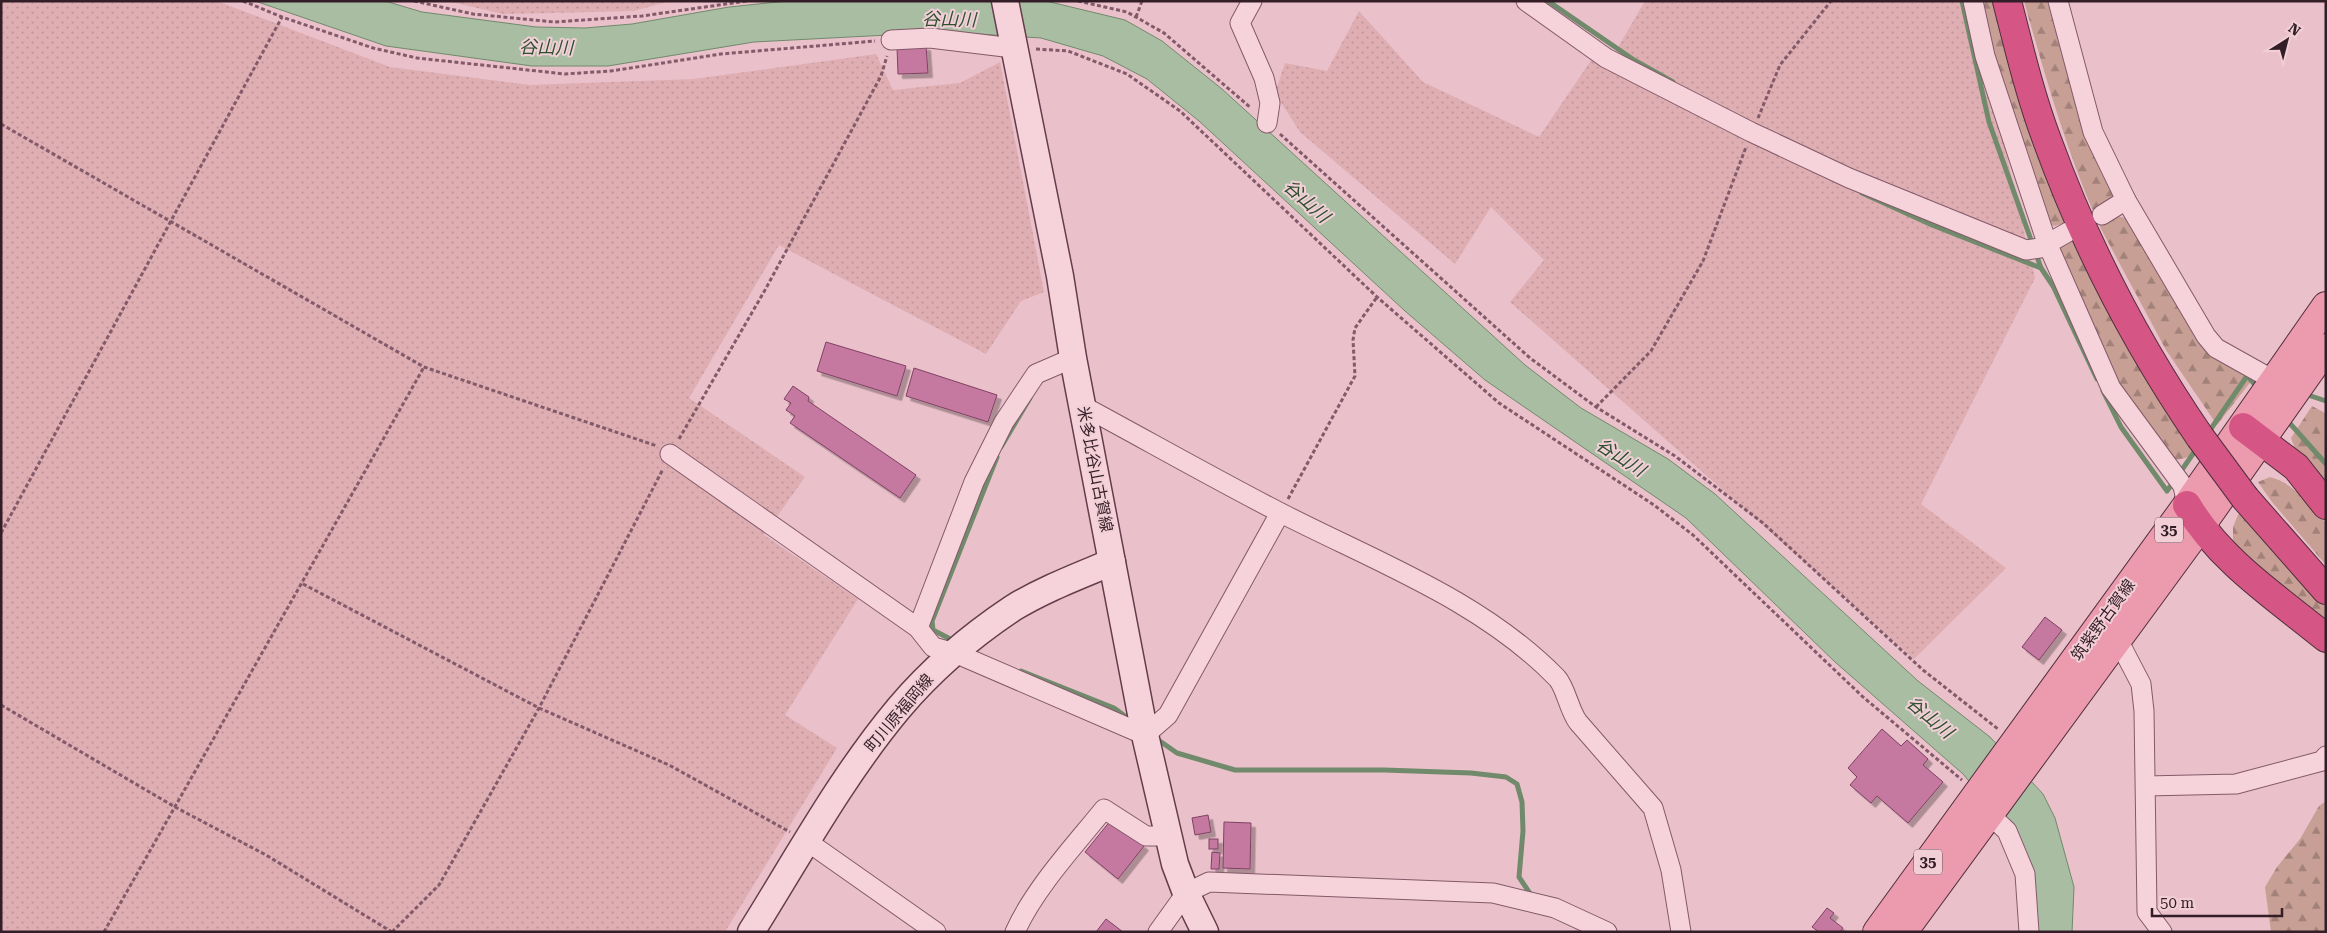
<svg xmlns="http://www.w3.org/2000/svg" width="2327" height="933" viewBox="0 0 2327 933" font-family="'Roboto Serif','Noto Sans JP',serif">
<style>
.farmland{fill:url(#farmland-dots)}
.forest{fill:url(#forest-firs)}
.water{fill:#a9bda3;stroke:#708a6b}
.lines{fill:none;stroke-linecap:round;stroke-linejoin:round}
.stream{stroke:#708a6b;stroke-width:5}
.building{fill:#c679a0;stroke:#7f4162;filter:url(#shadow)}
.minor-casing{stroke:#825a69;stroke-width:21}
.secondary-casing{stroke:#643d4d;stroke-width:29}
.primary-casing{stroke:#502e3d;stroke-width:30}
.motorway-casing{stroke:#502e3d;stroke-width:30}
.path{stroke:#825a69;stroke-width:3;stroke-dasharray:4 2.5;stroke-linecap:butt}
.minor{stroke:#f6d3db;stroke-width:19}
.secondary{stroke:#f6d3db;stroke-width:26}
.primary{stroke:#ec9aad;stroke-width:28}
.motorway{stroke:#d55684;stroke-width:28}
.motorway-bridge-casing{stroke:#502e3d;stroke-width:30;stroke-linecap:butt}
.motorway-bridge{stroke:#d55684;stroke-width:28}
.labels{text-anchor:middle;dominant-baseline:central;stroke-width:4;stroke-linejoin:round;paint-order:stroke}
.shield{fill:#f2cfd7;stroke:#6c525b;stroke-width:1}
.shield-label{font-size:15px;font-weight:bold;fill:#331d26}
.street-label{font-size:16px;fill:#331d26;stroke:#f2cfd7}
.water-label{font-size:18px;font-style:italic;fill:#2d512e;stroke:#f2cfd7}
</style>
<defs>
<pattern id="farmland-dots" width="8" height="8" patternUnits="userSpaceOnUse" patternTransform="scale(1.25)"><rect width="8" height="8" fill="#dfaeb3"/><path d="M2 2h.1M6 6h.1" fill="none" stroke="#c0959a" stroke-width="1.8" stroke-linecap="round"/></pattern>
<pattern id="forest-firs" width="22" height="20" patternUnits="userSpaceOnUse" patternTransform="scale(1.25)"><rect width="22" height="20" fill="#c79f95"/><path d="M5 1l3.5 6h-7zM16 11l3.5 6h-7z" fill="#a28179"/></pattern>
<filter id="shadow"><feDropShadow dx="4.5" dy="4.5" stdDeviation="0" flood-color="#0004"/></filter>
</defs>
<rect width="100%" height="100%" fill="#eac0ca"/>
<!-- farmland -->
<g class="farmland">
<polygon points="1,1 217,1 390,67 530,85 694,79 876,54 893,90 960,83 1000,62 1044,292 1021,301 986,354 779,245 689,398 805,477 764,535 858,599 785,715 837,748 725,932 1,932"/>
<polygon points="447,1 670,1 634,11 503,14"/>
<polygon points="1645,1 1971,1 2035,278 1921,504 2006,568 1914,659 1510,302 1544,260 1491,207 1455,264 1300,132 1275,93 1285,63 1327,71 1359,11 1423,82 1539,137 1592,59 1606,68"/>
</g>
<!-- forest -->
<g class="forest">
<polygon points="1979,1 2000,1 2073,221 2054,226 2042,217"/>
<path d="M2024,1H2047L2088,130L2113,185L2112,196L2106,205L2093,211C2064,143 2044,72 2024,1Z"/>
<polygon points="2115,216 2127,218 2204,346 2255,376 2217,425 2166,350 2100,227 2099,222"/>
<path d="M2079,232L2200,446C2193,456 2186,459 2174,460L2134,412L2101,353L2058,248Z"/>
<polygon points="2312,406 2325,413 2326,491 2297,454 2291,438"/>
<path d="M2270,477C2294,483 2309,505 2326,523V565L2272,502L2258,482Z"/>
<polygon points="2243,503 2326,597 2326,628 2233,542 2233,527"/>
<polygon points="2326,801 2326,932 2271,932 2265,887 2277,867 2300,839 2319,806"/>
</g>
<!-- water -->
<polygon class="water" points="255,1 385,1 422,12 536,27 585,28 632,24 729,7 787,1 1046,1 1125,20 1162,41 1222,89 1525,365 1581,408 1668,459 1715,494 1918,681 1990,737 2043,794 2055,818 2074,887 2072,932 2036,932 2029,866 1978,792 1963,774 1835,662 1686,518 1485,380 1405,311 1199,121 1147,79 1103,56 1041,38 946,32 754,42 608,66 532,66 386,46"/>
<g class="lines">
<!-- stream -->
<g class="stream">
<polyline points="1548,1 1634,60 1673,82"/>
<polyline points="1962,1 1989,122 2041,268"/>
<polyline points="1862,193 1932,225 2041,268 2053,286 2097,379"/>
<polyline points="2247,376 2259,389"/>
<polyline points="2103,391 2121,427 2167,491 2174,481"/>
<polyline points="2305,394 2326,401"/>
<polyline points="2286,419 2326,464"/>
<polyline points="2208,433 2247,376"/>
<polyline points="1001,447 1030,398"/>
<polyline points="2179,474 2197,448"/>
<polyline points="956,642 933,630 932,621 997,457"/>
<polyline points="1021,671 1114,708 1129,719"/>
<polyline points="1154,737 1177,753 1235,770 1384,770 1471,773 1506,777 1517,784 1522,802 1523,831 1519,877 1533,898"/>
</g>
</g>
<!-- building -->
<g class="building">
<polygon points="926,46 928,73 898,74 897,47"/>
<polygon points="826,342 906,366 897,396 817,371"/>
<polygon points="914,368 997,395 988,422 906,396"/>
<polygon points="793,386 809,397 808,401 916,475 900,498 790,423 795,416 786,410 791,403 784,399"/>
<polygon points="2045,617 2062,630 2039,660 2022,647"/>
<polygon points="1882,729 1901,746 1907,740 1928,759 1923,765 1943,782 1908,823 1877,796 1871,803 1850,785 1857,777 1848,768"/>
<polygon points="1208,815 1211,832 1195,835 1192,818"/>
<polygon points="1111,820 1144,846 1118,879 1085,852"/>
<polygon points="1224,822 1251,823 1250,869 1223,868"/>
<rect x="1209" y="839" width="9" height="10"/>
<polygon points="1212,852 1220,853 1219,869 1211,869"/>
<polygon points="1827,908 1834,913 1830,918 1843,928 1840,932 1819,932 1812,927"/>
<polygon points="1106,919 1123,932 1096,932"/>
</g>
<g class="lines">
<defs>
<g id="minor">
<polyline points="1252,1 1240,23 1264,78 1270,103 1267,123"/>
<polyline points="1526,1 1606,58 1751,132 1849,178 2026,250 2040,248 2068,232"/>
<polyline points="1973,1 1985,56 2047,243 2111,388 2183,486 2187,505"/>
<polyline points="2058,1 2093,132 2126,200 2206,336 2216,348 2275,381"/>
<polyline points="891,40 930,38 1013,48"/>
<polyline points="2102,215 2126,200"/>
<path d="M1083,406C1148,441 1213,478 1279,512C1374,561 1481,600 1557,678C1566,688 1569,710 1578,722L1653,808L1671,870L1681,932"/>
<polyline points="670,454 918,628 933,647 955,653 1145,735 1168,715 1280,513"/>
<polyline points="918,628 974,482 1004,422 1036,374 1073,358"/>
<polyline points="2117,638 2141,684 2144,711 2147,912 2162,932"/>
<polyline points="2146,786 2236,784 2322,761 2326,756"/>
<polyline points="1989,814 2007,831 2025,874 2029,932"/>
<polyline points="808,842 936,932"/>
<path d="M1015,932C1034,889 1075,845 1104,809L1146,836H1168"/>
<polyline points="1158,932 1186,893 1209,882 1493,893 1555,908 1607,932"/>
</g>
<g id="secondary">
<polyline points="1005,1 1060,276 1073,358 1145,735 1175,864 1186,893 1205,932"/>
<path d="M751,932C798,857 842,776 899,708C931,670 971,636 1013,608C1044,589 1079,576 1112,562"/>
</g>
<g id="primary">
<polyline points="1877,932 2187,505 2326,306"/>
<polyline points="1903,932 2200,527 2326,348"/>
</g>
<g id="motorway">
<path d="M2007,1C2019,48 2030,95 2047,140C2085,245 2137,345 2200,437"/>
<polyline points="2243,427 2296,467 2326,505"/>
<polyline points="2245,498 2326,590"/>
<path d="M2187,505C2219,560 2277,598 2326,638"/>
</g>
</defs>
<!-- minor casing -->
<use href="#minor" class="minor-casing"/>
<!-- secondary casing -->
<use href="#secondary" class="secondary-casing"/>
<!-- primary casing -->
<use href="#primary" class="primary-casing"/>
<!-- motorway casing -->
<use href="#motorway" class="motorway-casing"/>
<!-- path -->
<g class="path">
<polyline points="243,1 282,17 373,48 417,58 565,74 611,71 721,54 875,41"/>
<polyline points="414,1 473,14 554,22 642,16 747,1"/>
<polyline points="1078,1 1127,12 1164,33 1251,108"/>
<polyline points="1136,17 1142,1"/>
<polyline points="1036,49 1068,51 1127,74 1180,111 1377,297 1499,403 1654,505 1693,535 1863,697 1962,780"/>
<polyline points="1758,118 1780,65 1831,1"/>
<polyline points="1,124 424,367 657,446"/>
<polyline points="1280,134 1530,358 1596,407 1675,456 1763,523 1923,670 1998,729"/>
<polyline points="1596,407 1651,351 1703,261 1746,147"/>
<polyline points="679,439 765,290 881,76 887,56"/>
<polyline points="1288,499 1355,376 1353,340 1355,328 1377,297"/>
<polyline points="1,533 282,17"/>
<polyline points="303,584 539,708 669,765 790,832"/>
<polyline points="1,705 175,807 266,855 392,932"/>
<polyline points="104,932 424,367"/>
<polyline points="392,932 439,885 539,708 663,469"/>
</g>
<!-- minor -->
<use href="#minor" class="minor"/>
<!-- secondary -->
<use href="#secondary" class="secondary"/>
<!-- primary -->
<use href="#primary" class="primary"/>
<!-- motorway -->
<use href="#motorway" class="motorway"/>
<defs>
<polyline id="motorway-bridge" points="2200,437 2245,498"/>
</defs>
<!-- motorway-bridge casing -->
<use href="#motorway-bridge" class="motorway-bridge-casing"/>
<!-- motorway-bridge -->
<use href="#motorway-bridge" class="motorway-bridge"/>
</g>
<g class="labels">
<!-- shield labels -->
<g class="shield">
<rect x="2155" y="517.5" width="28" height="25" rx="4"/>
<rect x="1914" y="849.5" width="28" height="25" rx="4"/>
</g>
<g class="shield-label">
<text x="2169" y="530">35</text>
<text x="1928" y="862">35</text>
</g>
<!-- street labels -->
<g class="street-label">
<text transform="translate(1095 469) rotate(79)">米多比谷山古賀線</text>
<text transform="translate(2103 620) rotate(-54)">筑紫野古賀線</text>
<text transform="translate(899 713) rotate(-50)">町川原福岡線</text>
</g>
<!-- water labels -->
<g class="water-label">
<text transform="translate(949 19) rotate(1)">谷山川</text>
<text transform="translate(546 47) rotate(1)">谷山川</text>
<text transform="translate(1307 201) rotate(42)">谷山川</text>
<text transform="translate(1621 457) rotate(33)">谷山川</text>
<text transform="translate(1930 717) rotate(40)">谷山川</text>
</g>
</g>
<!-- border -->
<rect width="2327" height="933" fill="none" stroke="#331d26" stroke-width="5"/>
<!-- north arrow -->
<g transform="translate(2287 40) rotate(36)" stroke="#f2cfd7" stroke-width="4" paint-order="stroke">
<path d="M0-4L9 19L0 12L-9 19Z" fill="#331d26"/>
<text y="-8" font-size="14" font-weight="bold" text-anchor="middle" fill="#331d26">N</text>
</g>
<!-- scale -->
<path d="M2152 908v8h130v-8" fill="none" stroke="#331d26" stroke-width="2.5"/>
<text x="2160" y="908" font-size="15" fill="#331d26" stroke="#f2cfd7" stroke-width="4" paint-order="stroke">50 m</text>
</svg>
